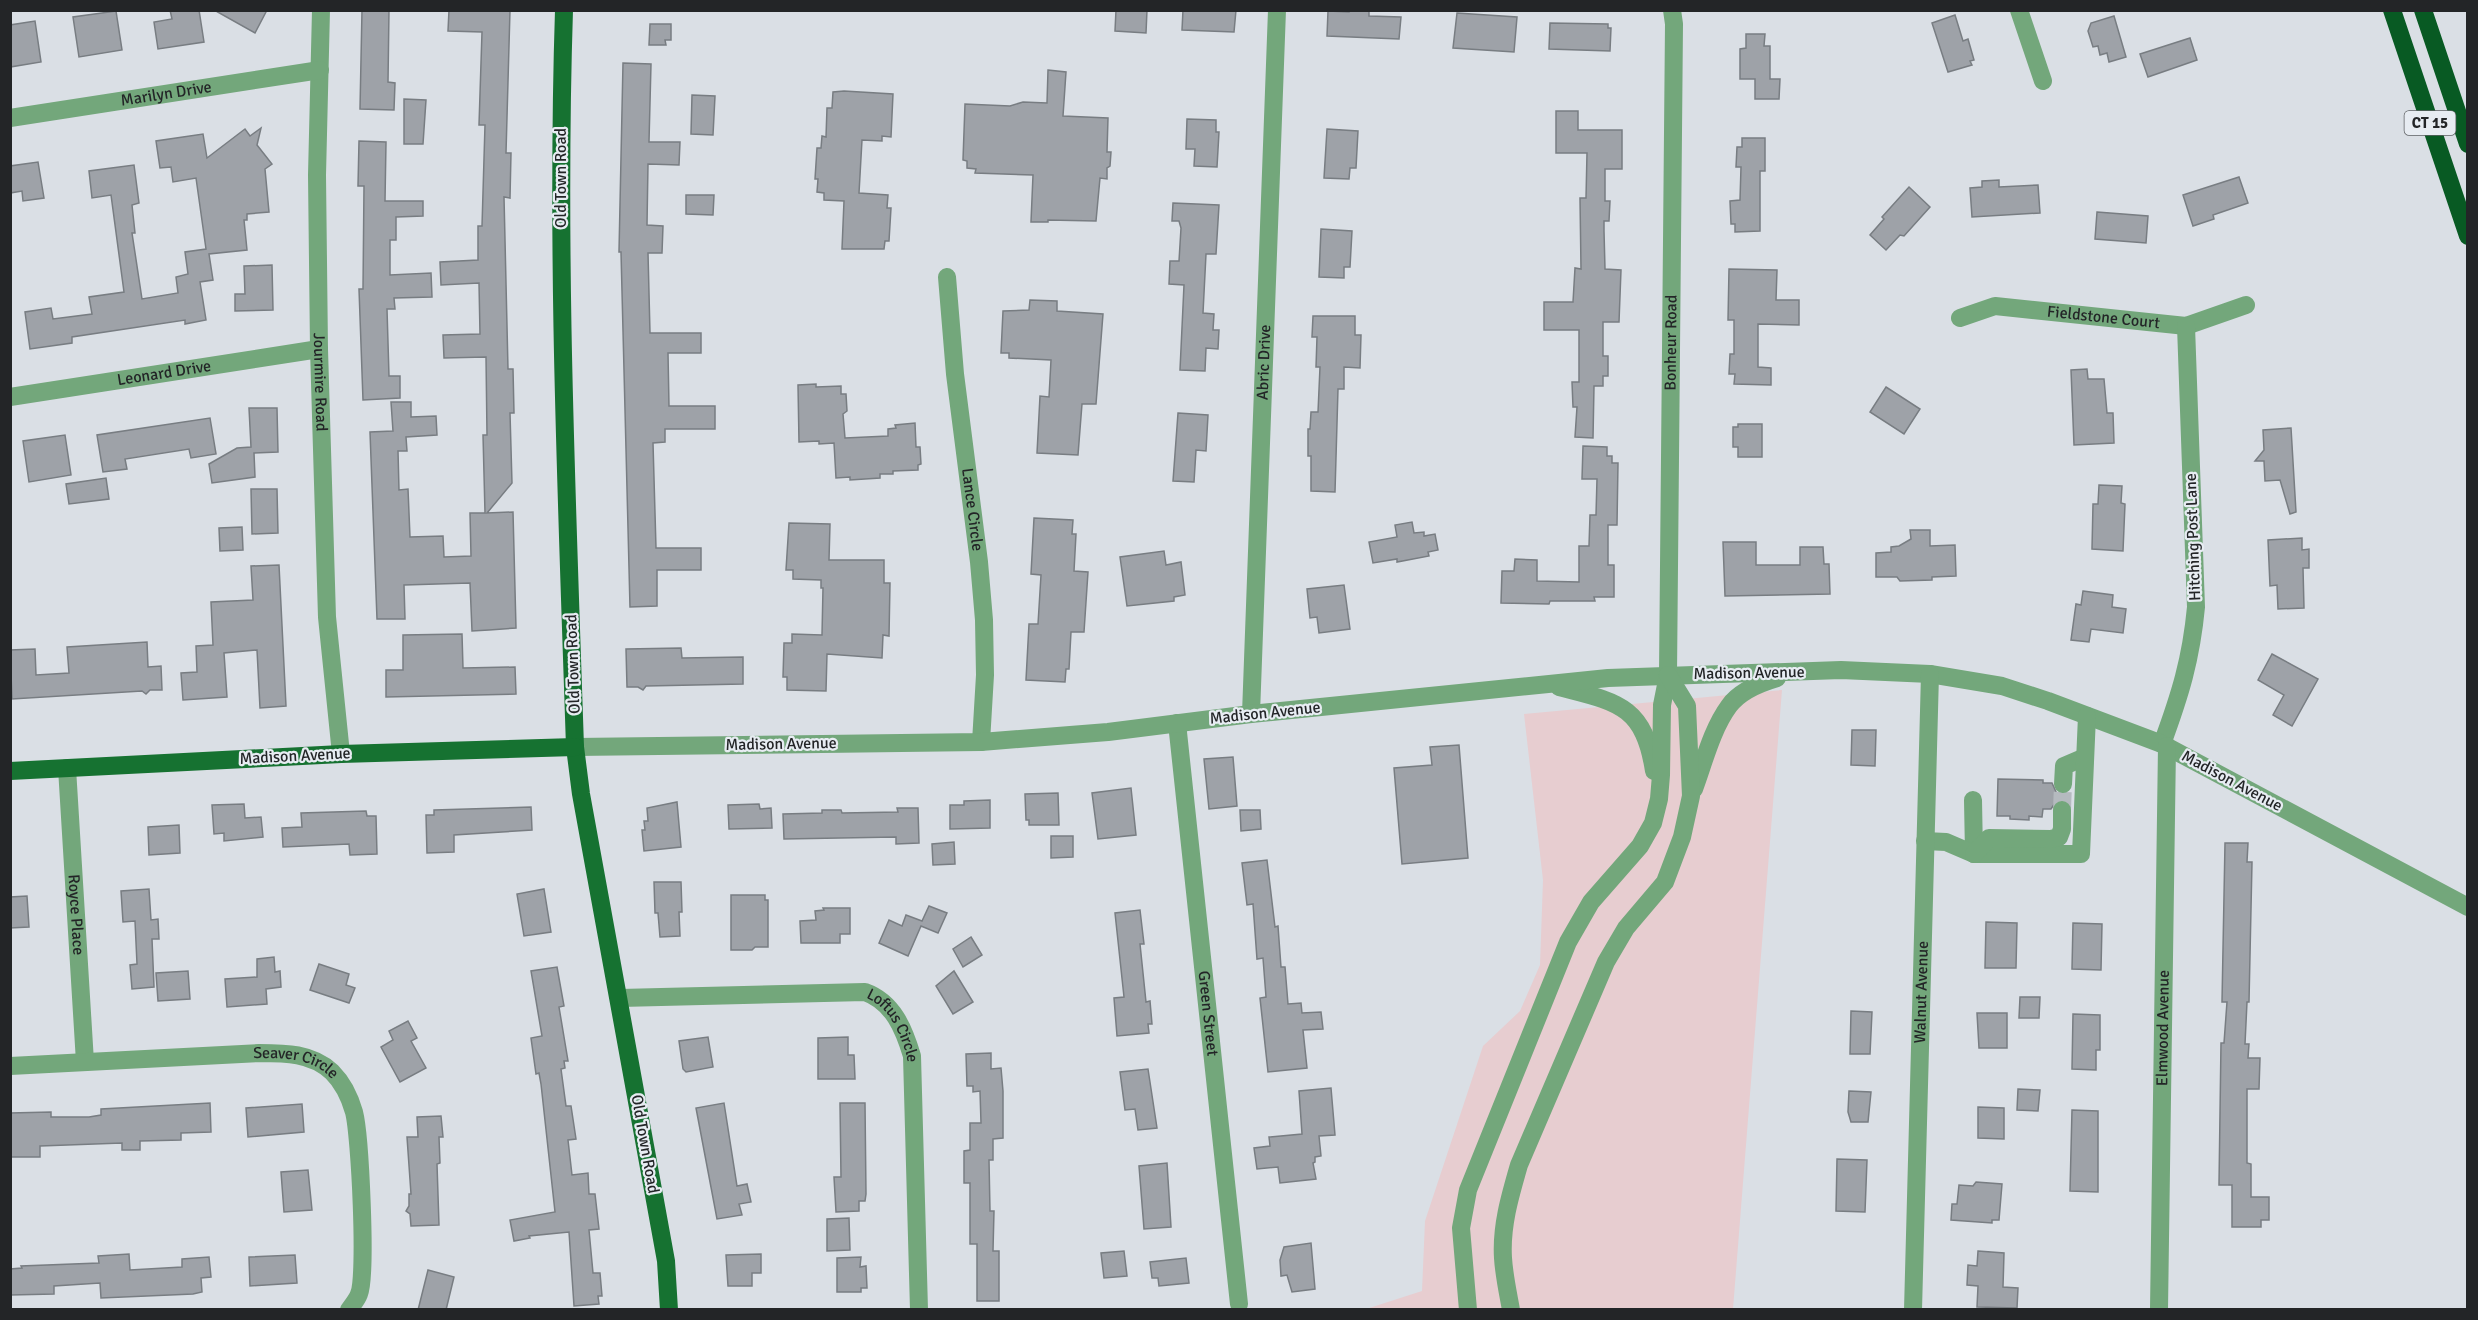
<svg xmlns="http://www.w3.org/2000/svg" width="2478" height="1320" viewBox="0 0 2478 1320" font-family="Signika,sans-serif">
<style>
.commercial{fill:#e7cdd0}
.building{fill:#9ea2a8;stroke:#787d82;stroke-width:1.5}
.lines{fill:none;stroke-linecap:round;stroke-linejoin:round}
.minor-tunnel{stroke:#b5babf;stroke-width:18;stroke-dasharray:18 9;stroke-linecap:butt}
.minor{stroke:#73a77b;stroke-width:18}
.major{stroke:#167231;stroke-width:18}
.highway{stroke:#085a23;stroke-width:18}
.labels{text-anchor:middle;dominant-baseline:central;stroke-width:4.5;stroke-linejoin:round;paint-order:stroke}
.shield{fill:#e7ecf2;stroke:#5e6164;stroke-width:1.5}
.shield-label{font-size:15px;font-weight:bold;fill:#232527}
.street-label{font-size:16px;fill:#232527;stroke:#e7ecf2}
</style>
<rect width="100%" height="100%" fill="#dadfe5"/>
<!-- commercial -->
<polygon class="commercial" points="1782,690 1733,1309 1363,1310 1422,1291 1425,1221 1483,1046 1520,1011 1540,965 1543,880 1524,714"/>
<!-- building -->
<g class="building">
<polygon points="170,10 199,10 204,42 158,49 154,22 172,19"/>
<polygon points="214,10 267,10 255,33"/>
<polygon points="362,10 389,10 388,82 395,83 394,110 360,109"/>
<polygon points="449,10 510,10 506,153 511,153 510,198 504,197 508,369 513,369 514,413 510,413 512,483 487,513 513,512 516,628 489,630 472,631 470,583 404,585 405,619 377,619 370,432 393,431 391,402 411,402 411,417 436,416 437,435 406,437 407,451 398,451 399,490 408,489 410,537 443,536 444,557 471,556 470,513 485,513 483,435 487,435 486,357 444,358 443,335 480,334 479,283 441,285 440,262 478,260 478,226 482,226 485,125 479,125 482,32 448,31"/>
<polygon points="1116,10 1147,10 1146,33 1115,31"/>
<polygon points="1183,10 1236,10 1234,32 1182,30"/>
<polygon points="1349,10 1369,10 1369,16 1401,17 1399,39 1327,36 1328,11 1349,12"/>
<polygon points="116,11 122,50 79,57 73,17"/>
<polygon points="1457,13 1517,17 1514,52 1453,48"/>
<polygon points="1955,15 1963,41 1968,39 1974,60 1970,61 1972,65 1948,72 1932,23"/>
<polygon points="2114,16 2126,57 2109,62 2107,53 2100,55 2098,46 2093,47 2088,31 2091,23"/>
<polygon points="35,21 41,62 10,67 10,25"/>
<polygon points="1550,23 1608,24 1608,28 1611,28 1610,51 1549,49"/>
<polygon points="650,24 671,24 671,40 665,40 666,45 649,45"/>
<polygon points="1746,34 1765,34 1764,46 1770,46 1770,79 1780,79 1779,99 1755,99 1755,79 1740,79 1740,49 1746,48"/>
<polygon points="2190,38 2197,60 2148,77 2140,54"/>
<polygon points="623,63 651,64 649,142 680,142 679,165 648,164 647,225 663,226 662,253 648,253 650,333 701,333 701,353 668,353 669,406 715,406 715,429 665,429 665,442 653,443 656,548 701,548 701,570 657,570 657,606 630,607 621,252 619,252"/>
<polygon points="1048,70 1066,72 1063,116 1108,118 1107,152 1111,152 1110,166 1107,168 1107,179 1100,178 1096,221 1048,220 1048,222 1031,222 1033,175 975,173 976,169 967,168 967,161 963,160 965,104 1010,106 1023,102 1047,103"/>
<polygon points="844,91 893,94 891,137 882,136 882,141 862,140 859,193 888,195 887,208 891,208 889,241 885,241 884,249 842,249 844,201 824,200 824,193 817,192 818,179 815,179 817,148 821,148 822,136 826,137 827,108 832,108 833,92"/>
<polygon points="692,95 715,96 713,135 691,134"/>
<polygon points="404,99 426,100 423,144 404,144"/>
<polygon points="1556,111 1578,111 1578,130 1622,130 1622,169 1605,169 1605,201 1610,201 1609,221 1604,221 1604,231 1605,269 1621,270 1619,322 1603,322 1603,356 1608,356 1608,376 1603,376 1603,386 1594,386 1593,438 1575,437 1577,407 1573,407 1572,382 1579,382 1579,330 1544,330 1544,302 1573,302 1575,268 1581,269 1580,198 1586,198 1587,153 1556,153"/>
<polygon points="1187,119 1216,120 1216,132 1219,132 1217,167 1194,166 1195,149 1186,149"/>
<polygon points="261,128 257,145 272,164 265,169 269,212 247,214 247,220 244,220 247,250 209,254 213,280 200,282 206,320 185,324 185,320 72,337 72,343 30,349 25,312 51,308 53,319 92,314 89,297 124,292 111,195 92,198 89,171 134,165 139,203 132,205 135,233 132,233 142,299 178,293 176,277 188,274 185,252 206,249 196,178 173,182 171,167 160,168 156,141 203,134 207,158 245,129 250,136"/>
<polygon points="1327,129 1358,131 1356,168 1350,168 1349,179 1324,178"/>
<polygon points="1742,138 1765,138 1765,171 1760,171 1760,231 1735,232 1735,224 1731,224 1730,201 1740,200 1741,167 1736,167 1737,147 1742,147"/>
<polygon points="359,141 386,142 385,201 423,201 423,216 396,217 396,240 390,240 390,275 431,273 432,297 394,298 395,309 387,309 389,376 400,376 400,398 363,400 359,289 363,289 364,186 358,186"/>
<polygon points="38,162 44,198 23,201 22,191 10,193 10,166"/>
<polygon points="2239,177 2248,203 2213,215 2214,219 2193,226 2183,195"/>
<polygon points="1999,180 1999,187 2038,185 2040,213 1972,217 1970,188 1982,187 1982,181"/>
<polygon points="1909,187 1930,207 1904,236 1900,235 1886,250 1870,235 1884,219 1882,217"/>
<polygon points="686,195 714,195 713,215 686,214"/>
<polygon points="1173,203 1219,205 1216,254 1206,254 1203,313 1214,314 1213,330 1219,330 1218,349 1206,348 1205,371 1180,370 1184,285 1169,284 1170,261 1179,261 1181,228 1179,221 1172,221"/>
<polygon points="2097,212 2148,216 2146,243 2095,239"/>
<polygon points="1321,229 1352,231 1350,267 1344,267 1344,278 1319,277"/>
<polygon points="272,265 273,310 235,311 235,294 245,294 244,266"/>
<polygon points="1729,269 1777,270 1776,300 1799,300 1799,325 1758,324 1758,367 1771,368 1771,385 1734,384 1735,374 1729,374 1730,354 1734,354 1734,320 1728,320"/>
<polygon points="1030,300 1057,301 1057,311 1103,314 1096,404 1082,404 1078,455 1037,453 1040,396 1049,397 1051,360 1009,358 1009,353 1001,353 1003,311 1029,310"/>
<polygon points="1313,316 1355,316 1355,335 1361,335 1360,368 1344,367 1344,389 1338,389 1335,492 1311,491 1311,456 1308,456 1308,429 1310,429 1311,412 1318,412 1320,367 1316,367 1317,337 1312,337"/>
<polygon points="2087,369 2088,379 2104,379 2107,413 2113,413 2114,443 2074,445 2071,370"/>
<polygon points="816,384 816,387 841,386 841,394 846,394 847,411 843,414 845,438 888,436 888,429 896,428 895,425 915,423 916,447 920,447 921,464 918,465 918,470 893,471 893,474 880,474 880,478 850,480 850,477 836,478 834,443 819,444 819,441 799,442 798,385"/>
<polygon points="1886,387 1920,409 1904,434 1870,412"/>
<polygon points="249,408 277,408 278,452 254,453 255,477 212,483 209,464 237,448 251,447"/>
<polygon points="1178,413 1208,415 1206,451 1196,450 1194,482 1173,481"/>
<polygon points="210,418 216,454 191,458 189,449 125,459 127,469 103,472 97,435"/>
<polygon points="1738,424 1762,424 1762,457 1738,457 1738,447 1733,447 1733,427 1738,427"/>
<polygon points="2291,428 2296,512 2290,514 2280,480 2265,481 2264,461 2255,461 2264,450 2263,430"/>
<polygon points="65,435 71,475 29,482 23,441"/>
<polygon points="1583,446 1607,447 1607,456 1612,456 1612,463 1618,463 1617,525 1608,525 1608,565 1614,565 1614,597 1594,597 1595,601 1550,601 1549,604 1501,603 1502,571 1514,571 1515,559 1537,560 1537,581 1579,582 1579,546 1589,546 1590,515 1596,515 1597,479 1582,479"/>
<polygon points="106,478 109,499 69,504 66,484"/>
<polygon points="2099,485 2122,486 2121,503 2125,504 2123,551 2092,549 2093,504 2098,504"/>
<polygon points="251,489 277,489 278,533 252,534"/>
<polygon points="1034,518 1073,520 1072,534 1076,534 1074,571 1088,572 1084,632 1071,632 1069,669 1066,669 1065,682 1026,680 1029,624 1038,624 1041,575 1031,574"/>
<polygon points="1412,522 1414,533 1424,532 1424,536 1435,534 1438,550 1428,552 1429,556 1397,562 1397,559 1373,563 1369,542 1397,537 1395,525"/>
<polygon points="789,523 830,524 829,560 884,560 884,583 890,583 889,636 883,635 882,658 827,654 826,691 787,690 787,677 783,677 784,643 792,643 792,634 822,635 823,588 821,588 821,580 793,579 793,570 786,570"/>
<polygon points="242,527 243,550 220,551 219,528"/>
<polygon points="1910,530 1930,530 1930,546 1955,545 1956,576 1932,577 1932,580 1900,581 1897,577 1876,577 1876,553 1891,552 1891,547 1899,546 1911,539"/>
<polygon points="2302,538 2302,550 2309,549 2309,568 2303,568 2304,608 2278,609 2277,585 2270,586 2268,540"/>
<polygon points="1723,542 1756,542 1756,565 1800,565 1800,547 1823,547 1824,564 1829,564 1830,594 1725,596"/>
<polygon points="1164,551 1166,565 1181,562 1185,595 1174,597 1174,601 1127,606 1120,557"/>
<polygon points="279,565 286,706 260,708 257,650 224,653 227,697 183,700 181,673 197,672 196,646 213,645 211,602 253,600 251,566"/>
<polygon points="1344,585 1350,629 1319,633 1317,617 1310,618 1307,589"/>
<polygon points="2083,591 2113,595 2112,607 2126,609 2123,633 2091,629 2089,642 2071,640 2076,604 2081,605"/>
<polygon points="462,634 463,668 515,667 516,694 386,697 386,670 403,670 403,635"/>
<polygon points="147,642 148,667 161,666 162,690 150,690 146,694 142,691 12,699 10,650 35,649 36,675 69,673 67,647"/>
<polygon points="681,648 682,658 743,657 743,684 646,686 643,690 638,687 627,687 626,649"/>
<polygon points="2272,654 2318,679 2292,726 2273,715 2284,695 2258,680"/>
<polygon points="1852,730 1876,730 1875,766 1851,765"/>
<polygon points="1459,745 1468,858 1402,864 1394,768 1432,765 1430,747"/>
<polygon points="1233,757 1237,806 1209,809 1204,759"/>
<polygon points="1998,779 2043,780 2043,783 2052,783 2057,794 2068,794 2068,801 2057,800 2051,809 2043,809 2042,817 2029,816 2029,820 2010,819 2010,816 1997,816"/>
<polygon points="1131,788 1136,835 1098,839 1092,793"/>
<polygon points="1058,793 1059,825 1029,825 1029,820 1026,820 1025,794"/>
<polygon points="990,800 990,828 950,829 950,805 964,805 964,801"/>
<polygon points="677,802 681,847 644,851 642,830 645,830 644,821 648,821 647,808"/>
<polygon points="244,804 245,818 261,817 263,837 224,841 224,833 214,834 212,805"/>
<polygon points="759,804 760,809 771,808 772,828 729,829 728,805"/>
<polygon points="531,807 532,830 454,835 454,852 427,853 426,815 434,815 434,810"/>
<polygon points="897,808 918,808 919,843 896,844 896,837 784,839 783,814 822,813 822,810 841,810 842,813 898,812"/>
<polygon points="1240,810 1260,810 1261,829 1241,831"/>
<polygon points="366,811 367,816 376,816 377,854 350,855 349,844 283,847 282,828 302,827 301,813"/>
<polygon points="179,825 180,853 149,855 148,827"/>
<polygon points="1051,836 1073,836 1073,857 1051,858"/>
<polygon points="954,842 955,864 933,865 932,844"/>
<polygon points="2225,843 2248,843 2247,862 2252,862 2249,1002 2247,1002 2245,1044 2249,1044 2248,1058 2260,1058 2259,1089 2247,1089 2247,1163 2251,1164 2251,1197 2269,1197 2269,1220 2261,1220 2261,1227 2232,1227 2232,1185 2219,1185 2221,1043 2224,1043 2227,1002 2222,1002"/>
<polygon points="1267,860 1275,927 1278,926 1281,967 1285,967 1288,1004 1301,1003 1302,1013 1321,1012 1323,1029 1303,1030 1307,1068 1268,1072 1260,998 1266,997 1263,958 1257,959 1253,904 1247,905 1242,863"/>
<polygon points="654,882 681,882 682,912 679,912 680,936 660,937 658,913 655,913"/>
<polygon points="149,889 151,920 158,919 159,939 152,939 154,987 132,989 130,965 137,964 135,921 123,922 121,891"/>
<polygon points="544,889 551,932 524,936 517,894"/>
<polygon points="731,895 765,895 765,900 768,900 768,947 755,947 752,950 731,950"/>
<polygon points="27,896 29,927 10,928 10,897"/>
<polygon points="929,906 947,913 938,933 921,926 908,956 879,943 889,920 902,926 906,915 922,921"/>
<polygon points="823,908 850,908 850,934 840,934 840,943 801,943 800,921 816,920 815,911 824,910"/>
<polygon points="1140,910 1144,944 1140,944 1146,1002 1150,1001 1152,1024 1148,1024 1149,1033 1117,1036 1114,998 1124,997 1115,913"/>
<polygon points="1986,922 2017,923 2016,968 1985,968"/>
<polygon points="2073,923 2102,924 2101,970 2072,969"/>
<polygon points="971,937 982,955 963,967 953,949"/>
<polygon points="274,957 275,972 280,971 281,987 266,989 267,1004 227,1007 225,979 257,977 257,959"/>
<polygon points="319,964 349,974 346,985 355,988 349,1003 310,990"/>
<polygon points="557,967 564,1006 559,1007 568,1061 564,1061 565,1068 561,1069 566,1106 571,1106 576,1139 568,1140 572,1175 588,1173 589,1194 595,1194 599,1229 589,1230 593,1273 600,1273 602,1296 598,1296 599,1304 574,1306 569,1232 529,1236 530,1238 514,1241 510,1220 555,1212 541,1084 539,1073 536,1074 531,1038 542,1036 531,971"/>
<polygon points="188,971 190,999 158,1001 156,973"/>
<polygon points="954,971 973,1002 953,1014 936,986"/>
<polygon points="2020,997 2040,997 2039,1018 2019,1018"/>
<polygon points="1851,1011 1872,1012 1870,1054 1850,1054"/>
<polygon points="1977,1013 2007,1013 2007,1048 1979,1048"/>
<polygon points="2073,1014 2100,1015 2100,1050 2096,1050 2096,1070 2072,1069"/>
<polygon points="408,1021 417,1038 411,1041 426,1068 400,1082 381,1047 393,1040 389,1031"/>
<polygon points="708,1037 713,1067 686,1072 683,1069 679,1041"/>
<polygon points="848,1037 848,1055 854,1055 855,1079 818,1079 818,1038"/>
<polygon points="991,1053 991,1069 1001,1068 1003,1091 1003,1138 993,1139 993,1160 989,1160 990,1211 994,1211 993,1251 999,1251 999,1301 977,1301 977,1244 970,1244 970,1183 964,1183 964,1151 970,1150 970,1123 981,1123 980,1091 973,1092 973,1086 967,1086 966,1054"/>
<polygon points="1148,1069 1157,1128 1138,1130 1135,1109 1125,1110 1120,1072"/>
<polygon points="1331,1088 1335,1135 1319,1136 1321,1156 1315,1157 1315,1162 1313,1163 1316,1179 1280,1183 1278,1167 1257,1169 1254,1148 1270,1146 1269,1137 1302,1134 1299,1091"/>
<polygon points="2018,1089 2040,1090 2038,1111 2017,1110"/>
<polygon points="1849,1091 1871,1092 1868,1122 1851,1122 1848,1112"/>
<polygon points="210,1103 211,1132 181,1133 181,1140 140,1141 140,1150 122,1150 122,1143 40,1146 40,1157 10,1157 10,1113 51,1112 51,1117 89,1117 101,1115 101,1109"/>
<polygon points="724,1103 737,1186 747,1184 751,1202 739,1204 742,1215 717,1219 696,1108"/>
<polygon points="840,1103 865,1103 866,1194 865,1201 859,1201 859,1211 836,1212 834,1177 841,1177"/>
<polygon points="302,1104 304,1132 248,1137 246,1108"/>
<polygon points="1978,1107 2004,1108 2004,1139 1978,1138"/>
<polygon points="2072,1110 2098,1111 2098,1192 2070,1191"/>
<polygon points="441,1116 443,1137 439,1137 440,1163 437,1164 439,1225 411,1226 410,1214 406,1211 409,1206 409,1194 411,1194 407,1137 418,1137 417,1117"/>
<polygon points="1837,1159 1867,1160 1865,1212 1836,1211"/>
<polygon points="1167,1163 1171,1227 1144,1229 1139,1166"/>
<polygon points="308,1170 312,1210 284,1212 281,1172"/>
<polygon points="1976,1182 2002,1184 1999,1220 1992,1220 1992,1223 1951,1220 1952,1204 1957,1204 1959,1185 1973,1186"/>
<polygon points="849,1218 850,1250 827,1251 827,1219"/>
<polygon points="1311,1243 1315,1289 1292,1292 1287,1275 1281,1276 1280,1260 1284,1247"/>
<polygon points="1124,1251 1127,1276 1104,1278 1101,1253"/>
<polygon points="1978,1251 2004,1253 2003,1287 2018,1288 2017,1308 1977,1307 1978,1286 1967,1285 1968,1265 1977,1266"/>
<polygon points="129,1254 130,1270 182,1267 182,1259 209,1257 211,1277 201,1278 202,1292 193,1294 101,1298 100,1283 54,1286 54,1294 10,1295 10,1269 22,1268 21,1266 99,1263 98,1256"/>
<polygon points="761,1254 761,1273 752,1273 752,1286 728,1286 726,1255"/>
<polygon points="295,1255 297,1283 250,1286 249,1257"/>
<polygon points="861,1257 860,1267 866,1266 867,1288 861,1288 861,1292 837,1292 837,1258"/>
<polygon points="1186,1258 1189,1283 1159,1286 1158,1278 1152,1278 1150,1262"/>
<polygon points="428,1270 454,1277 446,1310 418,1310"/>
</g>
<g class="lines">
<!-- minor-tunnel -->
<polyline class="minor-tunnel" points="2062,810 2063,784"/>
<!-- minor -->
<g class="minor">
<path id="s1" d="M321,10L317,175L319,349L327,617L341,754"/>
<polyline points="2019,10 2043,81"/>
<path id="s2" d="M10,118L320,70"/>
<path id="s3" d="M947,277L955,374L979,562L984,620L985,675L981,742"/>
<path id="s4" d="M1960,318L1995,306L2186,326L2246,305"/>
<path id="s5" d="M10,397L319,349"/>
<path d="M1559,687C1617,702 1644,705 1654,771"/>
<path id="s6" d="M1251,714L1277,10"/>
<path id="s7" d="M1177,723L1239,1304"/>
<path d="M2162,744C2180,695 2191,660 2196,607L2186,326"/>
<polyline points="575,747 981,742 1108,732 1251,714 1608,678 1841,670 1930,674 2002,686 2048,701 2162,744 2468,907"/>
<path id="s8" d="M67,768L85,1062"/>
<polyline points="2063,784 2064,766 2085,757"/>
<path d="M1694,789C1704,762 1712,729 1729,706C1739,692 1760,683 1777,678"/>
<polyline points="1973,800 1974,854"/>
<polyline points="1925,841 1946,842 1974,854 2081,854 2087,716"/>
<polyline points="1974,854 1989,838 2051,839 2059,837 2062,829 2062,810"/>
<path id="s9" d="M620,998L865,992C893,1002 904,1029 912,1056L919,1310"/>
<path id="s10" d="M10,1066L259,1053C285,1053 312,1053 332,1072C343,1083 350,1098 354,1112C360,1135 367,1276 359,1294C357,1300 352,1305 349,1310"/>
<path id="s11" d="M1468,1310L1461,1228L1468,1190L1568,942L1591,902L1640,846L1653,823L1659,799L1661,775L1662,705L1668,675L1674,24L1672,10"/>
<path d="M1511,1310C1508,1293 1504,1275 1503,1258C1501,1226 1510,1196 1519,1165L1606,962L1626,928L1665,882L1682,837L1691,796L1687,706L1668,675"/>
<path id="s12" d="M1913,1310L1930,674"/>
<path id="s13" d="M2159,1310L2167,746"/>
</g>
<!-- major -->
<g class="major">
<path d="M564,10C556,256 567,501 575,747L581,794L666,1261L669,1310"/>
<polyline points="10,771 341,754 575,747"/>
</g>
<!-- highway -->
<g class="highway">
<polyline points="2392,10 2468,236"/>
<polyline points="2423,10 2468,144"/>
</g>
</g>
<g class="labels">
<!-- shield labels -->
<rect class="shield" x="2404.5" y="111" width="51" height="24" rx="4.5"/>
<g class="shield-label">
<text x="2430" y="123">CT 15</text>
</g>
<!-- street labels -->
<g class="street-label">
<text stroke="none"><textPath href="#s2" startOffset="158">Marilyn Drive</textPath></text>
<text transform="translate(561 178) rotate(-90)">Old Town Road</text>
<text stroke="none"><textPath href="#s4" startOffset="146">Fieldstone Court</textPath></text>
<text stroke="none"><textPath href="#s11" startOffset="1017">Bonheur Road</textPath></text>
<text stroke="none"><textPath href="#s6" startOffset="352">Abric Drive</textPath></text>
<text stroke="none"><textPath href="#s5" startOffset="156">Leonard Drive</textPath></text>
<text stroke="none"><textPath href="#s1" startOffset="372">Jourmire Road</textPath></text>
<text stroke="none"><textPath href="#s3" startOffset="234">Lance Circle</textPath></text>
<text transform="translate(2193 537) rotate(-92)">Hitching Post Lane</text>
<text transform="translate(573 664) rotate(-92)">Old Town Road</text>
<text transform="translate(1749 673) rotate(-1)">Madison Avenue</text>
<text transform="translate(1265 713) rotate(-6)">Madison Avenue</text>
<text transform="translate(781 744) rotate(-1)">Madison Avenue</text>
<text transform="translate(295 756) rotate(-3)">Madison Avenue</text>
<text transform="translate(2232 781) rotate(28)">Madison Avenue</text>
<text stroke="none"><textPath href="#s8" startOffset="147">Royce Place</textPath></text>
<text stroke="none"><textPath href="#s12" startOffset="318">Walnut Avenue</textPath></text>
<text stroke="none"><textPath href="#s7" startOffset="292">Green Street</textPath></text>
<text stroke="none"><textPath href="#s13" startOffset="282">Elmwood Avenue</textPath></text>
<text stroke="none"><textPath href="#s9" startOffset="291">Loftus Circle</textPath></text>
<text stroke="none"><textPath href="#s10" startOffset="288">Seaver Circle</textPath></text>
<text transform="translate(645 1144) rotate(80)">Old Town Road</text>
</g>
</g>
<!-- border -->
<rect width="2478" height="1320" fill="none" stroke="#232527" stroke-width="24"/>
</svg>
